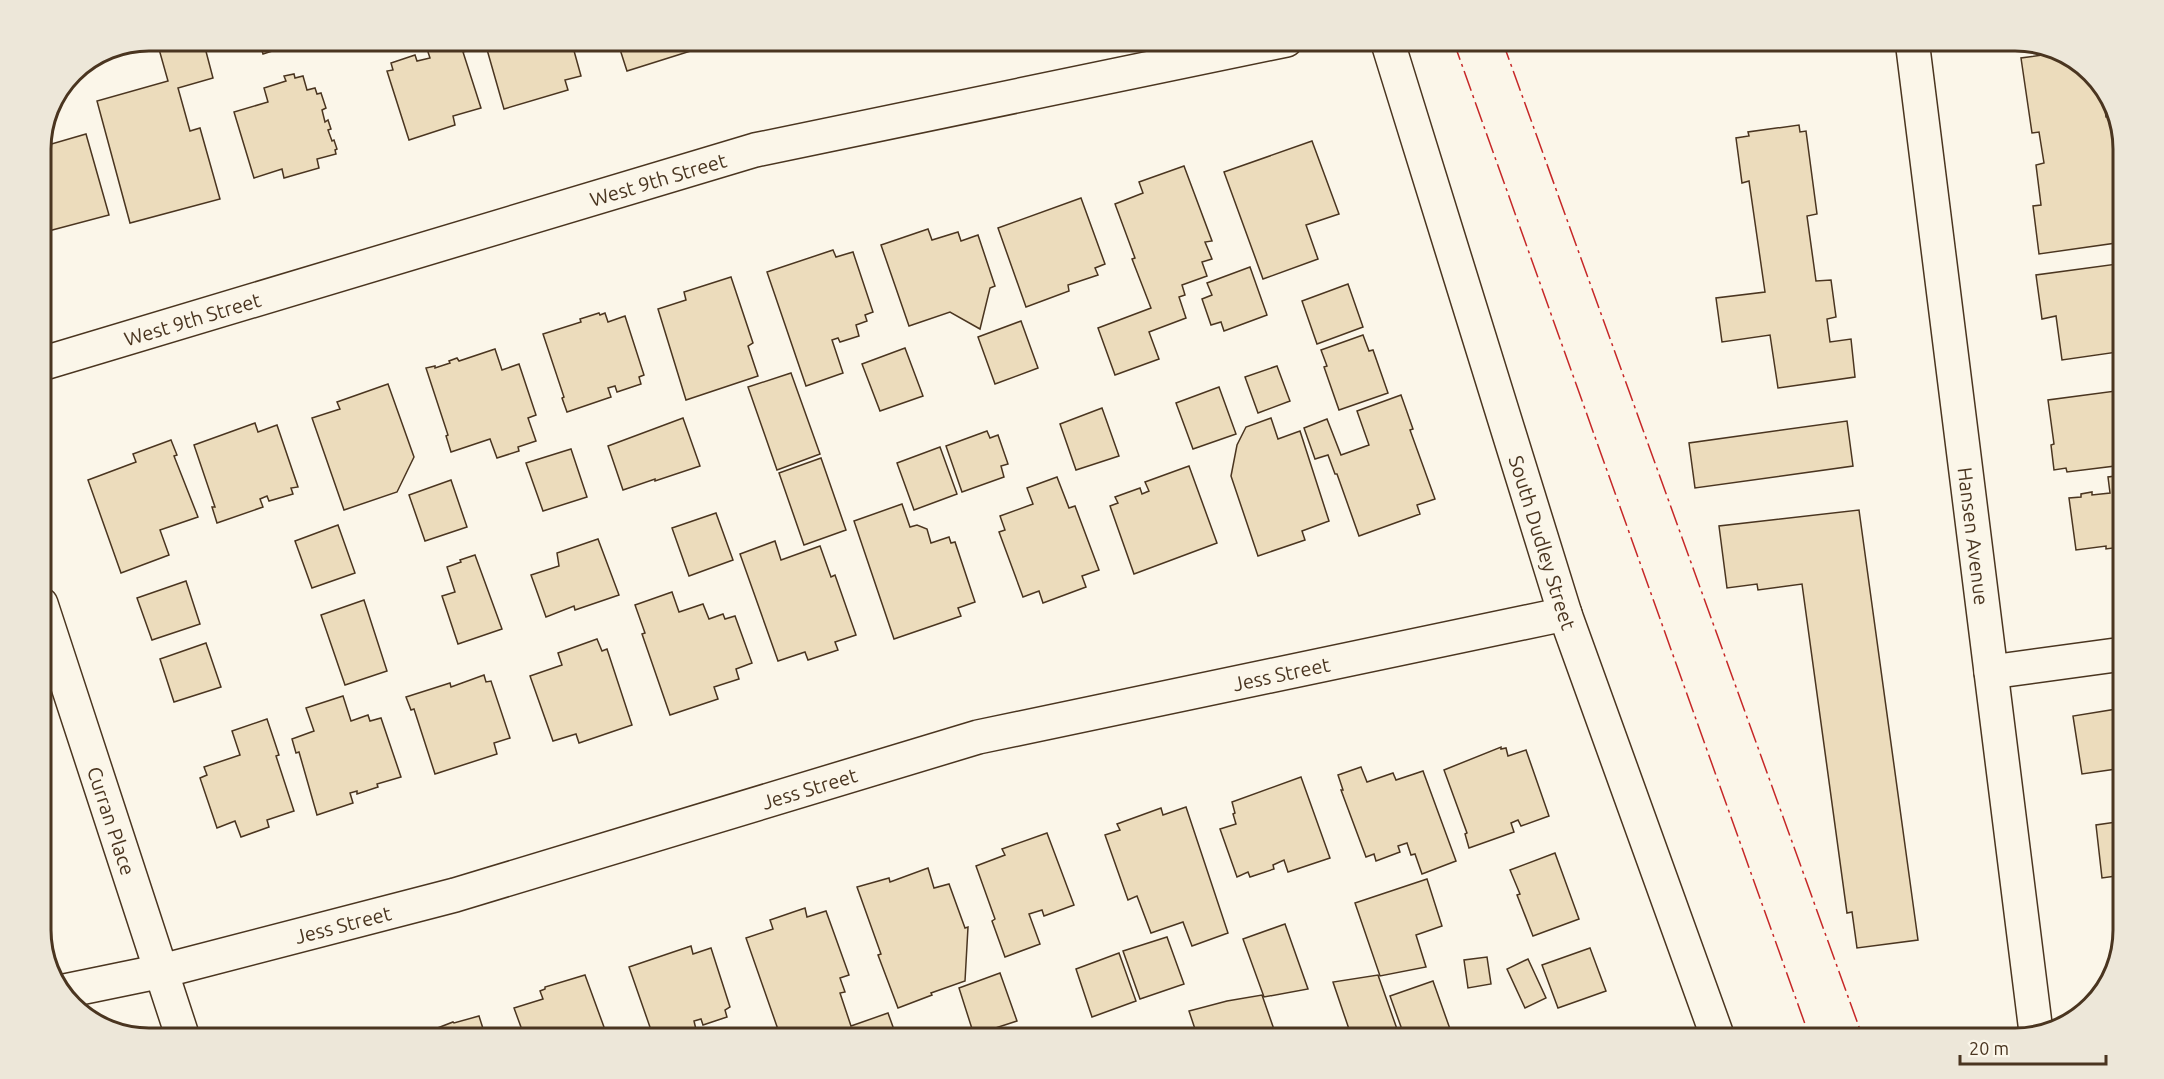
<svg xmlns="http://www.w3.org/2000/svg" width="2164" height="1079" viewBox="0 0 2164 1079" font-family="Ubuntu,sans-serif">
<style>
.building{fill:#ecdcbc;stroke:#4a3520;stroke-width:1.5}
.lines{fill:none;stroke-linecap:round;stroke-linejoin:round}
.minor-casing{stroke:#4a3520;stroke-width:36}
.tertiary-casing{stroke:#4a3520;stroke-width:36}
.minor{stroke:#fbf6e9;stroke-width:33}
.tertiary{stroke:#fbf6e9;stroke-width:33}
.power{stroke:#c62828;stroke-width:1.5;stroke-dasharray:21 4.5 3 4.5;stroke-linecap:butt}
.labels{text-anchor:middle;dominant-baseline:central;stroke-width:4.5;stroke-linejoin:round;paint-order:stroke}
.street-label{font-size:20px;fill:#4a3520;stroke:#fbf6e9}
.rim{fill:none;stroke:#4a3520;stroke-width:3}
</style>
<rect width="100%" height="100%" fill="#fbf6e9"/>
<!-- building -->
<g class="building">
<polygon points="164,40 203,40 213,78 178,88 190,131 200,128 220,199 130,223 97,101 168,81 157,42"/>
<polygon points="259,40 306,40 263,54"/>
<polygon points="424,40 462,40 466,51 463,52 481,108 453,116 455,125 409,140 387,71 393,70 391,63 415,55 417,61 430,58"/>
<polygon points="481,40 571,40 581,76 565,80 568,90 504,109 486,46 483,47"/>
<polygon points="617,40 715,40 716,43 627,71"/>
<polygon points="2063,52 2102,86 2106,117 2114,116 2123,142 2123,242 2039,254 2033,206 2041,205 2036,165 2044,163 2039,132 2032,133 2021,58"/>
<polygon points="294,74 295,78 303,76 307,90 315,88 317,94 321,93 326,108 322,110 325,122 328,120 331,129 328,130 332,141 334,140 337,149 335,150 336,154 317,159 319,168 284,178 282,169 254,178 234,112 268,102 264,88 286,81 284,76"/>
<polygon points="1799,125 1800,132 1806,131 1817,214 1807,216 1816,281 1831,280 1836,317 1827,319 1830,342 1851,339 1855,377 1778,388 1770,335 1722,342 1716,298 1765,292 1749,181 1742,183 1736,138 1749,136 1748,132"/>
<polygon points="86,134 109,215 41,233 41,147"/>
<polygon points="1312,141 1339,214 1306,225 1318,259 1263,279 1224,172"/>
<polygon points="1184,166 1212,241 1205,242 1212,259 1202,262 1207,276 1182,285 1185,295 1179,297 1186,318 1149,332 1159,359 1115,375 1098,328 1151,308 1132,259 1135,258 1115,204 1143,193 1139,182"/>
<polygon points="1081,198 1105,264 1095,268 1098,275 1068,285 1069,291 1026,307 998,228"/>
<polygon points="928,229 932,240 958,232 961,241 978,235 995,286 990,288 980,329 950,312 909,326 881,245"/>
<polygon points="833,250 836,257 853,252 873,312 865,315 867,321 856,325 859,336 840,342 838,338 832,340 843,373 806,386 767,272"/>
<polygon points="2117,264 2119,284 2123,283 2123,355 2117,356 2117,352 2062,360 2056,316 2042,319 2036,275"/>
<polygon points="1250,267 1267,315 1224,331 1221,322 1211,325 1202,299 1212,295 1207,283"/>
<polygon points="731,277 753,343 748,346 758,376 686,400 658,309 686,300 684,292"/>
<polygon points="1348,284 1363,327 1317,344 1302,301"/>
<polygon points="599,313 600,315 605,313 608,322 625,316 644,375 639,377 641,384 617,392 615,386 608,388 611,397 567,412 562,398 564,397 543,334 581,322 580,319"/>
<polygon points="1021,321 1038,368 995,384 978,337"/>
<polygon points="1363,335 1369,351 1373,350 1388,393 1339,410 1324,367 1327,366 1321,350"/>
<polygon points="905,348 923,396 880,411 862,364"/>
<polygon points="495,349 502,370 519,364 536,415 528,418 536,441 518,447 519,451 497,458 490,439 451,452 446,436 448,435 426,368 435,366 435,368 450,363 449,361 457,358 459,361"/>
<polygon points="1277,366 1290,401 1258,413 1245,377"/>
<polygon points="791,373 820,454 777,470 748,387"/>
<polygon points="388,384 414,457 397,492 344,510 312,418 340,409 337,402"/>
<polygon points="1219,387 1236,434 1193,449 1176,403"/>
<polygon points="2123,390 2123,465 2067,472 2066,468 2054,470 2051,445 2054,444 2048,400"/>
<polygon points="1401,395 1413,429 1410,430 1435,499 1417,505 1420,514 1359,536 1337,474 1335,474 1328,455 1315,459 1304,428 1327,419 1341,455 1369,445 1357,411"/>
<polygon points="1102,408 1119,456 1076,470 1060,424"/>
<polygon points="683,418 700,466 655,481 655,479 623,490 608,446"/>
<polygon points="1271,418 1278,439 1300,431 1329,521 1302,531 1305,540 1258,556 1231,476 1237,445 1246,427"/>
<polygon points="1847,421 1853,466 1695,488 1689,443"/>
<polygon points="255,423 258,432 277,425 298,487 291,488 293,494 269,501 267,496 260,499 263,507 217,523 212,507 215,507 194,445"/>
<polygon points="987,431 990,438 998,435 1008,464 1001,466 1004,477 962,492 946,446"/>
<polygon points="171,440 177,455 174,456 198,517 160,530 169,555 121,573 88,480 136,462 133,454"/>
<polygon points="940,447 957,494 914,510 897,463"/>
<polygon points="571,449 587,497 543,511 526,463"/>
<polygon points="821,458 846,530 804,545 779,473"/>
<polygon points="1189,466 1217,543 1134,574 1110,506 1118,503 1115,497 1140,488 1142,494 1149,491 1145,482"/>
<polygon points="2123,475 2123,553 2121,554 2120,547 2106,549 2106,546 2076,550 2069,498 2081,497 2081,494 2092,492 2092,495 2110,493 2108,477"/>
<polygon points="1057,477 1069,508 1075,506 1099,570 1082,576 1086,587 1043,603 1039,591 1023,597 999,532 1005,530 1000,516 1033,504 1027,488"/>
<polygon points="451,480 467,527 425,541 409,495"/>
<polygon points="902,504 910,527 917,525 927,529 931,543 949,537 951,543 955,542 975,602 958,608 961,616 894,639 854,521"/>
<polygon points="1859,510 1918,940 1857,948 1852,912 1847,913 1802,584 1758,590 1757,584 1727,588 1719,526"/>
<polygon points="716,513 733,560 689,576 672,528"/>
<polygon points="338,525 355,573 312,588 295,541"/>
<polygon points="598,539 619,595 575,610 574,606 546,617 531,575 559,566 557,553"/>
<polygon points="775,541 781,560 820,546 831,577 835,575 856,635 835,642 838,650 808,660 805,652 778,661 740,554"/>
<polygon points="475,555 502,629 458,644 442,596 455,592 447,567 461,562 460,560"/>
<polygon points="186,581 200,624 152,640 137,598"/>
<polygon points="672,592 679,612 703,604 709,619 723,614 725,619 735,616 752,663 736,669 739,679 714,687 718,699 670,715 642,634 645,633 635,605"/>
<polygon points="364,600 387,671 345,685 321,615"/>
<polygon points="597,639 602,651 607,649 632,725 579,743 576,734 553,741 530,676 562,665 558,653"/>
<polygon points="206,643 221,687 174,702 160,659"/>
<polygon points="484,675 486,682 491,681 510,738 494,743 497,754 435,774 414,709 411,710 406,697 450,683 451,687"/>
<polygon points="343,696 351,721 368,715 370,721 381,718 401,777 377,784 378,787 357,794 357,791 350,793 353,803 317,815 299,752 296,753 292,739 314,731 306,708"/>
<polygon points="2123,708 2123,768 2082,774 2073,716"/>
<polygon points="267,719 279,755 276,756 294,811 267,820 269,827 241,837 235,821 217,828 200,778 207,775 204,767 240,755 232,731"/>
<polygon points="1501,747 1501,749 1506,748 1508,756 1526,750 1549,816 1521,826 1518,820 1511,823 1514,832 1469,848 1465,834 1467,833 1444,770"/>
<polygon points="1361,767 1367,782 1393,773 1396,780 1423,771 1456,861 1422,874 1415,854 1411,855 1407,843 1398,846 1400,852 1376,861 1374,854 1366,857 1341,790 1343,790 1338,775"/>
<polygon points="1301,777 1330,858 1288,872 1284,860 1273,865 1274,869 1250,877 1248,872 1237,877 1220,829 1236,824 1233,814 1235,813 1232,802"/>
<polygon points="1186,807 1228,933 1192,946 1183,922 1151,933 1137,896 1128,900 1105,835 1120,830 1117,824 1161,808 1163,815"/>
<polygon points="2123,821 2123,875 2102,878 2096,825"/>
<polygon points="1047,833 1074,905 1044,916 1042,910 1029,914 1040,944 1005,957 992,921 995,919 976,866 1005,855 1002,849"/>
<polygon points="1555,853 1579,919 1533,936 1517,895 1520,894 1510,870"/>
<polygon points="928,868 934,888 949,884 965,928 968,927 965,981 931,993 932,995 898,1008 878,955 881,954 857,887 889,878 890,882"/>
<polygon points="1427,879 1442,926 1416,935 1426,967 1380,976 1355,903"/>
<polygon points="805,908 807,917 826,911 849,975 840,978 845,992 840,993 851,1026 888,1013 897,1038 849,1038 847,1033 830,1038 815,1038 805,1031 781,1038 746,938 773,929 770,920"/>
<polygon points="1285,924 1308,989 1264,997 1243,939"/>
<polygon points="1167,937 1184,984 1140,999 1123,951"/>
<polygon points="691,946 693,954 711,948 730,1007 725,1010 727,1017 703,1025 701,1019 694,1021 698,1038 651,1038 649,1031 651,1030 629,967"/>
<polygon points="1590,948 1606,991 1558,1008 1542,965"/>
<polygon points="1119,953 1136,1001 1092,1017 1076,969"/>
<polygon points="1487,957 1491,984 1468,988 1464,960"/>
<polygon points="1528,959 1546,998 1525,1008 1507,969"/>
<polygon points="1000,973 1017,1021 974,1035 959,988"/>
<polygon points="585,975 608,1038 525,1038 514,1008 543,999 540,991 545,989 545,987"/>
<polygon points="1378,975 1397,1029 1371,1038 1341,1038 1351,1035 1333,982"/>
<polygon points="1433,981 1450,1029 1422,1038 1405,1038 1390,996"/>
<polygon points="1262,995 1277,1038 1198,1038 1189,1011 1227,1001"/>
<polygon points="479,1016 486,1038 412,1038 453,1022 454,1023"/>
<polygon points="1574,1031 1577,1038 1554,1038"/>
</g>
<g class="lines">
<defs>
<g id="minor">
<path id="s1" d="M41,364L755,150L1286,40"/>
<path id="s2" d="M41,604L183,1038"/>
<polyline points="1991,672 2123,654"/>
<path id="s3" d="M60,992L162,971L455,895L978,737L1565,614"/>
</g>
<g id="tertiary">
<path id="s4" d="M1387,40L1565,614L1718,1038"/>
<path id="s5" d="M1912,40L2036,1032"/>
</g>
</defs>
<!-- minor casing -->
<use href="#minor" class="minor-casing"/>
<!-- tertiary casing -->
<use href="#tertiary" class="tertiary-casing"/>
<!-- minor -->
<use href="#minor" class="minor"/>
<!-- tertiary -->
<use href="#tertiary" class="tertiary"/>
<!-- power -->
<g class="power">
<polyline points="1453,40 1810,1038"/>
<polyline points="1502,40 1863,1038"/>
</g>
</g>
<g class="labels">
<!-- street labels -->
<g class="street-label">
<text stroke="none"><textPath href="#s1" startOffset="644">West 9th Street</textPath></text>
<text stroke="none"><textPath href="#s1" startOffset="158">West 9th Street</textPath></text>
<text stroke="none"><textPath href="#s5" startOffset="500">Hansen Avenue</textPath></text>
<text stroke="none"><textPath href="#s4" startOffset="526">South Dudley Street</textPath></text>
<text stroke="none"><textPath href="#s3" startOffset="1263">Jess Street</textPath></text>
<text stroke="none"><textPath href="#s3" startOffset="777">Jess Street</textPath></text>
<text stroke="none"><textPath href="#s2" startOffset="228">Curran Place</textPath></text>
<text stroke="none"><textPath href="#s3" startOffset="291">Jess Street</textPath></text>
</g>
</g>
<!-- crop -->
<path d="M0 0H2164V1079H0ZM149 51H2015A98 98 0 0 1 2113 149V930A98 98 0 0 1 2015 1028H149A98 98 0 0 1 51 930V149A98 98 0 0 1 149 51Z" fill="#ede7d9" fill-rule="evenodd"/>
<path class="rim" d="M149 51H2015A98 98 0 0 1 2113 149V930A98 98 0 0 1 2015 1028H149A98 98 0 0 1 51 930V149A98 98 0 0 1 149 51Z"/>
<!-- scale -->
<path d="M1960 1055v9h146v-9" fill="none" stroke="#4a3520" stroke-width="3"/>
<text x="1969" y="1055" font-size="18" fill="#4a3520" stroke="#fbf6e9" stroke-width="4.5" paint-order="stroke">20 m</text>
</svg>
